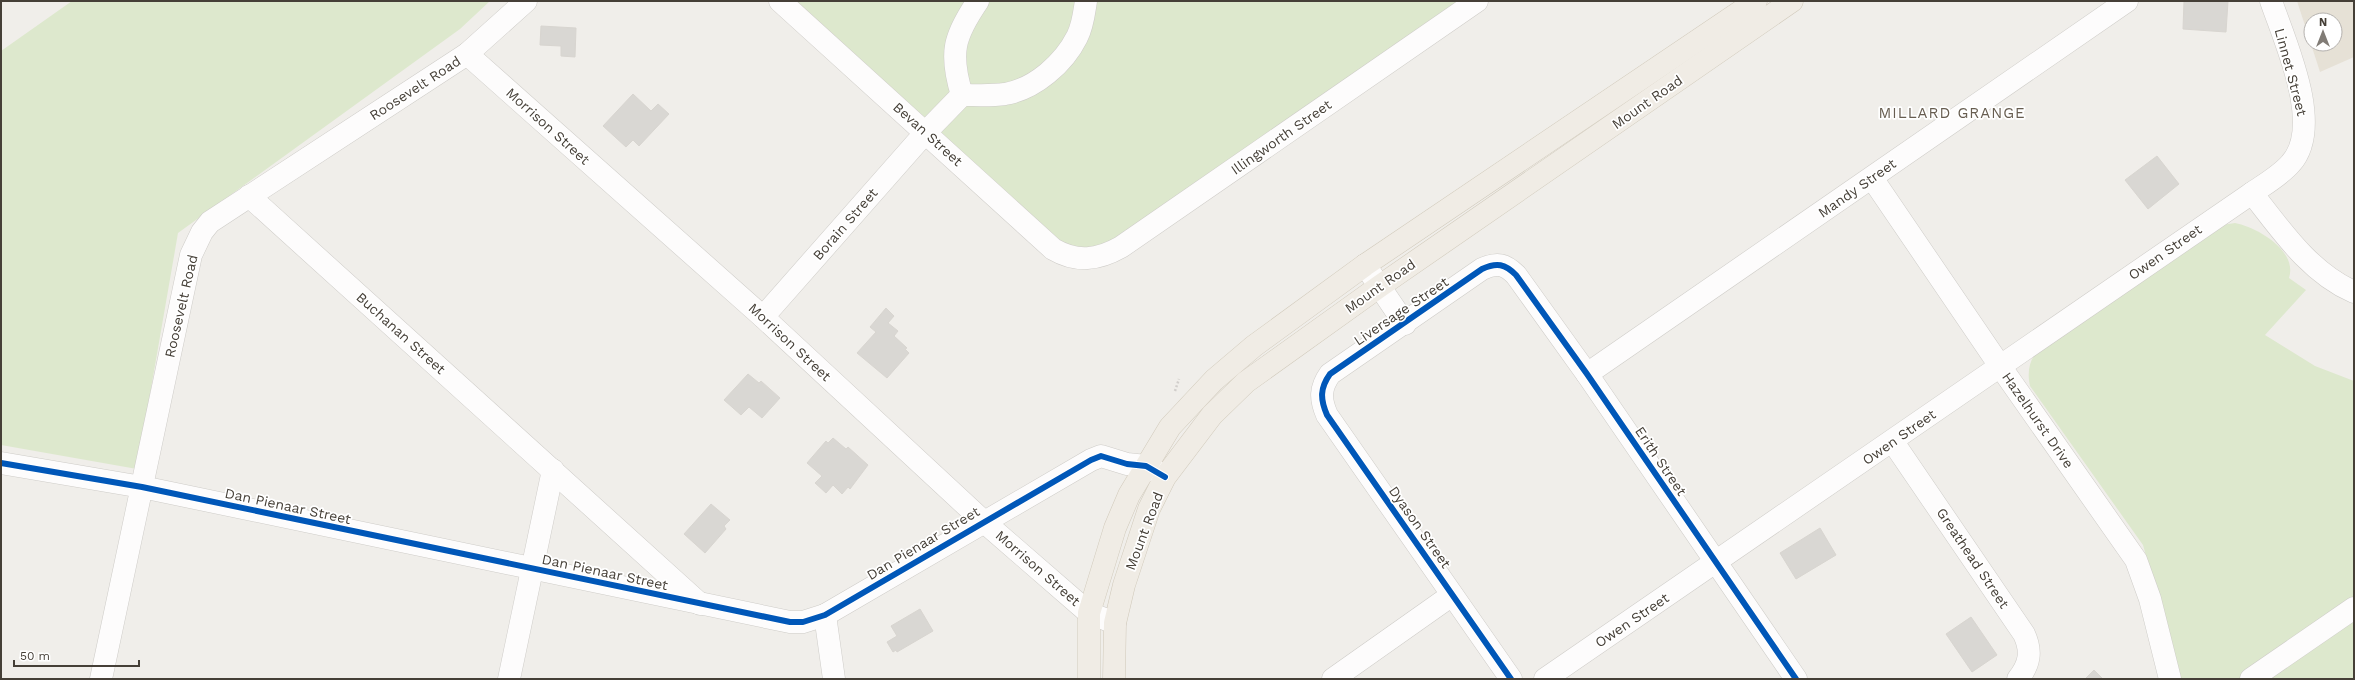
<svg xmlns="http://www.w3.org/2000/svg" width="2355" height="680" viewBox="0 0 2355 680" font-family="'Work Sans',sans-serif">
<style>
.education{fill:#e6e1d6}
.green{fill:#dde8cd}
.building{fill:#d9d7d3;stroke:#d8d5d0}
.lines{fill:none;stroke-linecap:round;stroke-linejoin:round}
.minor-casing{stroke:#ceccc8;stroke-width:23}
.major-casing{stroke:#d0c9ba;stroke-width:23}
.path{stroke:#d1cecb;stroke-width:2.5;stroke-dasharray:2 2;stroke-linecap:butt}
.minor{stroke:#fdfcfc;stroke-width:22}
.major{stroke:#f0ece5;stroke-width:22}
.cycleway-casing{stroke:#fff;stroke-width:8}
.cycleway{stroke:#0057b8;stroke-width:6}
.labels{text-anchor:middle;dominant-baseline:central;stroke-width:3.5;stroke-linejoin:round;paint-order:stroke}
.street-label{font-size:14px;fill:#453f37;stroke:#fff}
.neighbourhood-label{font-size:15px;letter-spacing:1px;fill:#675d50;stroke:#fff}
</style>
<rect width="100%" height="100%" fill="#f0eeea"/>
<!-- education -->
<polygon class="education" points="2297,1 2354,1 2354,57 2320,72 2311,44 2335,44 2335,20 2311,20 2311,44"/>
<!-- green -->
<g class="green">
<polygon points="72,1 490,1 460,29 178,233 137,469 1,445 1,51"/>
<polygon points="793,1 1462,1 1100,248 1064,247"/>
<path d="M2235,223C2257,227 2298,251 2289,278L2306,290L2265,335L2315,366L2354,381V679H2181L2143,545L2030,386C2027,372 2029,362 2037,351L2222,225Z"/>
</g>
<!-- building -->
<g class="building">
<polygon points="2184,1 2228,1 2226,32 2183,29"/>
<polygon points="541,26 576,28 575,57 561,56 561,46 540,45"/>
<polygon points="633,94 651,111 658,104 669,114 639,146 633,140 626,147 603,126"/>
<polygon points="2157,156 2179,184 2148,209 2125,180"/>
<polygon points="886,308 894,316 888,323 898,331 894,336 907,348 905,349 909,353 887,378 857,353 876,332 870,327"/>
<polygon points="748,374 759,383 761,381 780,398 762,418 749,407 741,415 724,400"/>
<polygon points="833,438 846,449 848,447 868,465 850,489 848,487 842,494 833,485 826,493 815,483 822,476 807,463 826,441 828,443"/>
<polygon points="711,504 730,520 724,526 726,529 705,553 684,534"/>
<polygon points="1820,528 1836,555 1796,579 1780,553"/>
<polygon points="920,609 933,631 897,652 896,650 893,652 887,642 897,636 891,626"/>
<polygon points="1971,617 1997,655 1972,672 1946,634"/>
<polygon points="2094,670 2103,679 2085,679"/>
</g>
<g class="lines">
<defs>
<g id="minor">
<path d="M780,1L1053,249C1077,263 1098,260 1121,247L1477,1"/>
<polyline points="467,54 763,317 983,521 1089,613 1115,623"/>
<path d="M962,95C949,53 954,36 978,1"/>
<polyline points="1872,178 2000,366 2136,560 2150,599 2170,679"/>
<path d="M2252,193C2281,230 2310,273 2354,292"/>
<polyline points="249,196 700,604"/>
<polyline points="1365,265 1405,324"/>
<path d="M763,317L926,132L962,95C976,95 991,96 1005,94C1035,89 1064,63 1077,37C1083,26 1084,13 1086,1"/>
<polyline points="1587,374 2127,1"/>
<path d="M1893,442L2024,634C2032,651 2030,664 2018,679"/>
<polyline points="1,463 142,487 790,622 803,622 825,615 1091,460 1101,456 1127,464 1146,466 1163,475"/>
<polyline points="825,615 834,679"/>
<polyline points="101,679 191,255 202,232 210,222 467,54 526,1"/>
<polyline points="509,679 553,470"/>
<polyline points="1333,679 1452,595"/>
<path d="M1511,679L1327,415C1320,399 1320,388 1330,374L1482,269C1497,262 1505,264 1516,275L1587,374L1796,679"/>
<path d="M1545,679L2252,193C2265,184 2281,175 2291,163C2324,126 2285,42 2271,1"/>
<polyline points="2251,679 2354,608"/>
</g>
<g id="major">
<polyline points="1089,679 1089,613 1115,528 1129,495 1170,427 1214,380 1254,346 1365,265 1756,1"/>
<polyline points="1114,679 1115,623 1124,585 1149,509 1165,477 1212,415 1246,382 1380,286 1792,1"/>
</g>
</defs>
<!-- minor casing -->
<use href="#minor" class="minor-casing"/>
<!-- major casing -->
<use href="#major" class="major-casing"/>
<!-- path -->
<polyline class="path" points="1175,391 1179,379"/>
<!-- minor -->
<use href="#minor" class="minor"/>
<!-- major -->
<use href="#major" class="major"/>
<defs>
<g id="cycleway">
<polyline points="1,463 142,487 790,622 803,622 825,615 1091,460 1101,456 1127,464 1146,466 1165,477"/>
<path d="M1511,679L1327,415C1320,399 1320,388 1330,374L1482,269C1497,262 1505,264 1516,275L1587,374L1796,679"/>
</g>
</defs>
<!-- cycleway casing -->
<use href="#cycleway" class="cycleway-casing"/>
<!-- cycleway -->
<use href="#cycleway" class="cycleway"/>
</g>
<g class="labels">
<!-- street labels -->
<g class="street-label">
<text transform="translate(2291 72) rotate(75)">Linnet Street</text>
<text transform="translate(415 88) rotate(-33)">Roosevelt Road</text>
<text transform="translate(1647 102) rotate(-35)">Mount Road</text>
<text transform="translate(548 126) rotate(42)">Morrison Street</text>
<text transform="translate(928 134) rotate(42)">Bevan Street</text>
<text transform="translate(1281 137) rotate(-35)">Illingworth Street</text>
<text transform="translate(1857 188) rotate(-35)">Mandy Street</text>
<text transform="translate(845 224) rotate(-49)">Borain Street</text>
<text transform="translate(2165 252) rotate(-35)">Owen Street</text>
<text transform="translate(1380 286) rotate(-35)">Mount Road</text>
<text transform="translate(181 306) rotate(-77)">Roosevelt Road</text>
<text transform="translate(1401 311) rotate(-34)">Liversage Street</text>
<text transform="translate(401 333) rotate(42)">Buchanan Street</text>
<text transform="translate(790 342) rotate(43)">Morrison Street</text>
<text transform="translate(2038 420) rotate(55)">Hazelhurst Drive</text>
<text transform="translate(1899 437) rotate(-35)">Owen Street</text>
<text transform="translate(1661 461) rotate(56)">Erith Street</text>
<text transform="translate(288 506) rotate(12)">Dan Pienaar Street</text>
<text transform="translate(1420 527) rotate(55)">Dyason Street</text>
<text transform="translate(1144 531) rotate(-69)">Mount Road</text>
<text transform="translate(923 543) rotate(-31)">Dan Pienaar Street</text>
<text transform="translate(1973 558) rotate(56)">Greathead Street</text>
<text transform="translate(1038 568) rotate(41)">Morrison Street</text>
<text transform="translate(605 572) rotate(12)">Dan Pienaar Street</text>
<text transform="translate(1632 620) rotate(-34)">Owen Street</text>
</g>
<!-- neighbourhood labels -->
<g class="neighbourhood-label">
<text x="1952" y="113">MILLARD GRANGE</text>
</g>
</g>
<!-- border -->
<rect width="2355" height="680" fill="none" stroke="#453f37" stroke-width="4"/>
<!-- north arrow -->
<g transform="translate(2323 32)"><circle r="19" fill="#ffffff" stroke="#b5b2af"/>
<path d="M0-3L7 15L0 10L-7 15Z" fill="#817c76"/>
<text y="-6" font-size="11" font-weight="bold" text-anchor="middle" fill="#453f37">N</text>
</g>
<!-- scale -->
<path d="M14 660v6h125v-6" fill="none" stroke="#453f37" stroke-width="2"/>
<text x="20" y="660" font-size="12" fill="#453f37" stroke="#ffffff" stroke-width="3" paint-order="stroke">50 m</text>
</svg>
